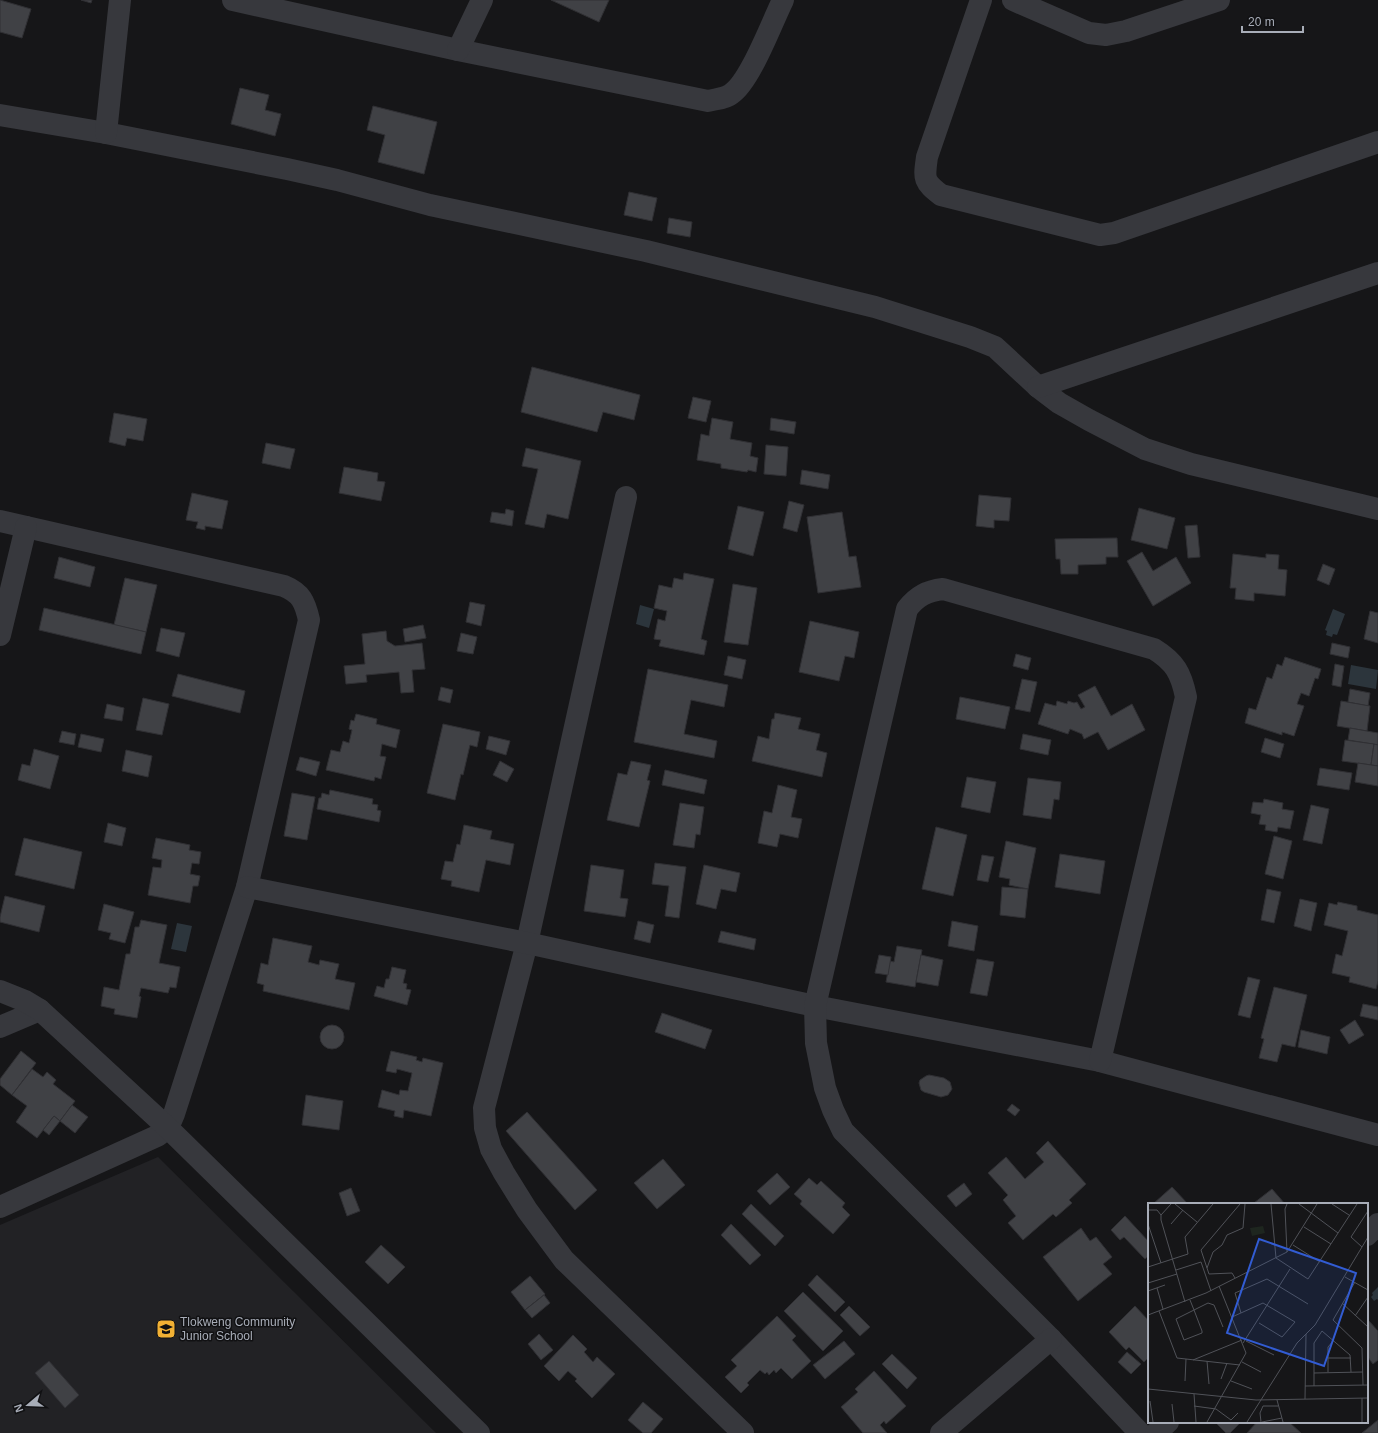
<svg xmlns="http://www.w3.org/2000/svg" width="1378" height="1433" viewBox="0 0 1378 1433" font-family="Helvetica,sans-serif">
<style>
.built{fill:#222225}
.water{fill:#2c353c}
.building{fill:#404145;stroke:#303034}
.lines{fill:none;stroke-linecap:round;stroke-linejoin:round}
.minor{stroke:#37383d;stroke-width:22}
.tertiary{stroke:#37383d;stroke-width:22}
.labels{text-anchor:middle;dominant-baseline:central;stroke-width:3;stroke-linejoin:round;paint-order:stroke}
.poi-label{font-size:12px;fill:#a8adb8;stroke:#111113;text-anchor:start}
.inset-road{fill:none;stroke:#505258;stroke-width:1}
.view{fill:#325cd3;fill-opacity:0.15;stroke:#325cd3;stroke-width:2}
.inset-edge{fill:none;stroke:#a8adb8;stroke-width:2}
</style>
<rect width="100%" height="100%" fill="#161618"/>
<!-- built -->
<polygon class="built" points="158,1157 436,1433 0,1433 0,1225"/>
<!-- water -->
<g class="water">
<polygon points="640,605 654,609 649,628 636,624"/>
<polygon points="1333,609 1345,614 1337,635 1333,634 1332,637 1326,635 1327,631 1325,630"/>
<polygon points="1351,665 1378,670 1376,689 1348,684"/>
<polygon points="177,923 192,926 186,952 171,949"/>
<polygon points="1378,1287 1378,1300 1377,1299 1374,1301 1371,1297 1373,1295 1372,1293"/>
</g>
<!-- building -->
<g class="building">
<polygon points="0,0 31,9 22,38 0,32"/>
<polygon points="81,0 92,0 91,3"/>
<polygon points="551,0 609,0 599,22"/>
<polygon points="240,88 269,95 265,110 281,114 275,136 231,124"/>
<polygon points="373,106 437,122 424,174 378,162 385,135 367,130"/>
<polygon points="629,192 657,198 652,221 624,215"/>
<polygon points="669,218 692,222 690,237 667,233"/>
<polygon points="532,367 640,395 634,420 603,412 597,432 521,412"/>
<polygon points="693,397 711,401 706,422 688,418"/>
<polygon points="114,413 147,419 143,441 127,438 125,446 109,442"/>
<polygon points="712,418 733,422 730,439 752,443 750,456 758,458 756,472 748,470 747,472 721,468 721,464 697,460 701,434 709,436"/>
<polygon points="771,418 796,422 794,434 770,430"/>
<polygon points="266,443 295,449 290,469 262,463"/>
<polygon points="766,445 788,447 786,476 764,474"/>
<polygon points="526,448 581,461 568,519 547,514 544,528 525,524 538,469 522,466"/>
<polygon points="344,467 378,473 377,481 385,482 381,501 339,493"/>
<polygon points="802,470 830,475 828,489 800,484"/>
<polygon points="192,493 228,501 222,529 205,526 205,530 196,528 198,522 186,520"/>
<polygon points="979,495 1011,498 1009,521 994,520 994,528 976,526"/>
<polygon points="789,501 804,505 797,532 783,528"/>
<polygon points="738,506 764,512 753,556 728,549"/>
<polygon points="1139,508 1175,518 1167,549 1131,540"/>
<polygon points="506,509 514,511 512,526 490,522 492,512 505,514"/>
<polygon points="842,512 849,557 856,556 861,587 818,593 807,517"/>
<polygon points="1197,525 1200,557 1188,558 1185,526"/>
<polygon points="1117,538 1118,557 1106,557 1106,564 1078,565 1078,574 1061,574 1060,559 1056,559 1055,539"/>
<polygon points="1142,552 1153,571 1176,557 1191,583 1153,606 1127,561"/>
<polygon points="1233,554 1266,558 1266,554 1279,555 1278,569 1287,570 1285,596 1254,593 1254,601 1235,599 1236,588 1230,588"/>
<polygon points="59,557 95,567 90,587 54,578"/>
<polygon points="1323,564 1335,569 1329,585 1317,580"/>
<polygon points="684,573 714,579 701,639 707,641 704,655 659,646 661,640 654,639 658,619 665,621 667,611 654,608 659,585 672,588 674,578 683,580"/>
<polygon points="125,578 157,585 146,632 114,625"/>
<polygon points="733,584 757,588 748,645 724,642"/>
<polygon points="470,602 485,605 481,626 466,622"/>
<polygon points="44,608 146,632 141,654 39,630"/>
<polygon points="1370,611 1378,613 1378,643 1364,639"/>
<polygon points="810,621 859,632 854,658 845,656 839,681 799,672"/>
<polygon points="423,625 426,638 405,642 403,629"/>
<polygon points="161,628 185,633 179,657 156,651"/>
<polygon points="386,631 387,641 395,646 422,643 425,669 412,670 414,692 401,693 399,672 366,675 367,682 346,684 344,666 365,664 362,634"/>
<polygon points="461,633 477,637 473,654 457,651"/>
<polygon points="1332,643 1350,647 1348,658 1330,654"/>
<polygon points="1016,654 1031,658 1028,670 1013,666"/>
<polygon points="728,656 746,660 742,679 724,675"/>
<polygon points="1285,657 1321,669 1318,679 1315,678 1309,696 1301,693 1297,704 1304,706 1294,736 1282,732 1282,735 1245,723 1249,708 1256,710 1267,677 1272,679 1277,664 1282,666"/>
<polygon points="1335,664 1344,666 1341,687 1332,685"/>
<polygon points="648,669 728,685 724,707 691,700 684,734 717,741 714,758 634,742"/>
<polygon points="178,674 245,691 240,713 172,696"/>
<polygon points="1022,679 1037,682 1030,712 1015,709"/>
<polygon points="1095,686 1111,716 1132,704 1145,730 1108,750 1098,732 1084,739 1082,734 1070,729 1068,734 1038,724 1045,703 1056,706 1057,701 1067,704 1068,701 1074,703 1077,702 1081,709 1085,707 1078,695"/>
<polygon points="441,687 453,690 450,703 438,700"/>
<polygon points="1350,689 1370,693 1368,706 1348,702"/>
<polygon points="960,697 1010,707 1005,729 956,719"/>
<polygon points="143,698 169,704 162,735 136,730"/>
<polygon points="1341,701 1370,706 1367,731 1337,726"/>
<polygon points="107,704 124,708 122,721 104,718"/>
<polygon points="775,713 801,718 798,729 820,734 816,750 827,753 822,777 752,761 758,736 769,739 772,719 774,719"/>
<polygon points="356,714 377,719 376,724 400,730 396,748 382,744 380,756 386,757 381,779 375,777 374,781 326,770 331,750 340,752 343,741 349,743 352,730 349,729 351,720 354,721"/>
<polygon points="443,724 480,732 477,747 470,745 463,775 461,774 455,800 427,793"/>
<polygon points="1350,728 1378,733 1378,745 1348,740"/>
<polygon points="62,731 76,734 74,745 59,742"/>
<polygon points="81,734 104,739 101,752 78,747"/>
<polygon points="1023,734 1051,740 1048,755 1020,749"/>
<polygon points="489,736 510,741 506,755 486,749"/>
<polygon points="1265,738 1284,744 1280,758 1261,752"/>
<polygon points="1345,740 1374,744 1371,765 1342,761"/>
<polygon points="1374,744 1378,745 1378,766 1371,765"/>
<polygon points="34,749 59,756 50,789 18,780 22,764 30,766"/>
<polygon points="126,750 152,756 148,777 122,771"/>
<polygon points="300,757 320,762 316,776 296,770"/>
<polygon points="500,761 514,769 507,782 493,775"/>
<polygon points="631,761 651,765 647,780 650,781 639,827 607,820 618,773 627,775"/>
<polygon points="1358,763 1378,766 1378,786 1355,782"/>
<polygon points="1320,768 1352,773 1349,790 1317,785"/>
<polygon points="665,770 707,780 704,794 662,785"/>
<polygon points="967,777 996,782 990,813 961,807"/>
<polygon points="1028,778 1061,782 1059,800 1054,799 1051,819 1023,815"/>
<polygon points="778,785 797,790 791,817 802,819 798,838 780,834 777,847 758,843 764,811 772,813"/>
<polygon points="330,790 373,799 372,804 378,805 377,810 381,811 379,822 317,809 319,798 321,798 322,793 329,795"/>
<polygon points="292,793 315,797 307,840 284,836"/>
<polygon points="1264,799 1283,803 1282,809 1294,811 1290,829 1278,827 1277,832 1265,830 1266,825 1259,824 1261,815 1251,813 1253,802 1263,803"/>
<polygon points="680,803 704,807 700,835 696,834 694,848 673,845"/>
<polygon points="1311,805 1329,809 1322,844 1303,840"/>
<polygon points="108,823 126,828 122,846 104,842"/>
<polygon points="464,825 492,831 490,839 514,844 510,865 486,860 479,892 451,886 452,881 441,879 445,861 453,862 457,844 460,845"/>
<polygon points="936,827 967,835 953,896 922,889"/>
<polygon points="1274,836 1292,841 1283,879 1265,874"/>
<polygon points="24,838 82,852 74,889 15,875"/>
<polygon points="156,838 190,845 189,850 201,852 199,864 192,863 190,874 200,876 198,886 193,886 190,903 148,895 153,867 161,868 162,860 152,858"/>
<polygon points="1006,841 1036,848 1028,889 1009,885 1010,879 999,877"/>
<polygon points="1060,854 1105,861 1100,894 1055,887"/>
<polygon points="982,855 994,857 988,882 977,880"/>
<polygon points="655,863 686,867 679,918 665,916 669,886 652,884"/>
<polygon points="591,865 624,870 620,898 628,899 625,917 584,911"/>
<polygon points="704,865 740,873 736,892 721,889 716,909 696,904"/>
<polygon points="1002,887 1028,889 1025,918 1000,915"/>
<polygon points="1267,889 1281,892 1274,923 1261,920"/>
<polygon points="5,896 45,906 39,932 0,922 0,917"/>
<polygon points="1300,899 1317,903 1311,931 1294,926"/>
<polygon points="1338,902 1357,906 1357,910 1378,915 1378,981 1376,989 1349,982 1350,977 1332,973 1336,954 1342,956 1348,931 1324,925 1329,903 1337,905"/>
<polygon points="104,904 134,912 125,943 109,939 111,933 98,930"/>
<polygon points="141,920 167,925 159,963 180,967 176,988 170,987 168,993 141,988 139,996 141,997 137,1018 114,1014 115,1009 101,1006 104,987 119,990 126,954 130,954 135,927 139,927"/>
<polygon points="638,921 654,925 650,943 634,939"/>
<polygon points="952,921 978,926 974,951 948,946"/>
<polygon points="721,931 756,939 754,950 718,942"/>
<polygon points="273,938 312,946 308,962 319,965 320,960 339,964 335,979 355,983 349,1010 263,991 264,985 257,983 261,963 268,965"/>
<polygon points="897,946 922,950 915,987 886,982 890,961 894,962"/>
<polygon points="879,955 891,957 888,975 875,973"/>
<polygon points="921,955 943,960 938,986 916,982"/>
<polygon points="977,959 994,962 987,996 970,993"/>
<polygon points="392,967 406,970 403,983 407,984 406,989 411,990 407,1005 374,996 377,986 384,988 386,979 389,979"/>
<polygon points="1248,977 1260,980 1250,1018 1238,1015"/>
<polygon points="1274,987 1307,995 1295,1047 1282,1044 1277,1062 1259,1058 1264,1039 1261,1038"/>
<polygon points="1363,1004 1378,1007 1378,1020 1360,1016"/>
<polygon points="662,1013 712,1030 705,1049 655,1032"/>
<polygon points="1355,1020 1364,1035 1349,1044 1340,1030"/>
<circle cx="332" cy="1037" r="12"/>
<polygon points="1301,1030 1330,1037 1327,1054 1298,1047"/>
<polygon points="21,1051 36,1063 12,1095 0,1085 0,1079"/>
<polygon points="391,1051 417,1057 416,1060 422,1062 423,1058 443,1063 431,1116 404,1110 403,1118 394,1116 395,1111 378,1107 382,1090 399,1095 400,1090 408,1091 412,1073 397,1069 396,1073 386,1071"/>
<polygon points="32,1069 43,1077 47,1072 56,1080 53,1084 75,1101 60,1121 54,1116 37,1138 16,1122 27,1106 12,1095"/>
<polygon points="929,1075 944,1078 950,1082 952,1089 948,1095 941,1097 924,1092 921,1090 919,1083 920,1080 926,1076"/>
<polygon points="306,1095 343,1101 339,1130 302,1125"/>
<polygon points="1012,1104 1020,1110 1015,1116 1007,1110"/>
<polygon points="72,1105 88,1117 75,1133 60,1121"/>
<polygon points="527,1112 597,1190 575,1210 506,1131"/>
<polygon points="54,1116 60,1121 49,1135 43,1130"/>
<polygon points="1048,1141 1086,1184 1069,1200 1072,1203 1056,1217 1053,1214 1023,1240 1008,1223 1016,1216 1003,1200 1008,1195 988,1173 1006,1157 1025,1179 1044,1162 1036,1153"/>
<polygon points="663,1159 685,1185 657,1209 634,1183"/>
<polygon points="777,1173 790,1187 770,1205 757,1191"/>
<polygon points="809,1178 817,1185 821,1181 845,1203 842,1207 850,1215 833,1234 800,1204 802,1201 794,1194"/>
<polygon points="964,1183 972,1194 956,1207 947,1196"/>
<polygon points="1172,1187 1188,1204 1153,1204"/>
<polygon points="351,1188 360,1211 347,1216 339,1193"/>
<polygon points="1272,1189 1285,1204 1255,1204 1254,1203"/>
<polygon points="751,1204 784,1236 775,1246 742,1214"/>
<polygon points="1125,1216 1149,1242 1149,1255 1145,1259 1124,1237 1120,1240 1111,1230"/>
<polygon points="731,1224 761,1255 750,1265 721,1235"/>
<polygon points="1081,1228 1090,1241 1096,1237 1112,1257 1103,1264 1112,1274 1078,1301 1043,1257"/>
<polygon points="381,1245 405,1267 388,1284 365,1262"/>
<polygon points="817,1275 845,1302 835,1312 808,1285"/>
<polygon points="530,1276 545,1294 525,1310 511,1292"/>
<polygon points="803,1292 843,1331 823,1351 784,1311"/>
<polygon points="544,1295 550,1303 532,1318 525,1310"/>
<polygon points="849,1306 870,1327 860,1336 840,1315"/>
<polygon points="1135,1306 1149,1321 1149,1357 1144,1362 1129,1347 1126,1350 1109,1332"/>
<polygon points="777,1316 796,1336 792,1340 811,1361 792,1379 781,1368 776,1373 774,1370 769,1375 767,1372 765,1374 760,1370 747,1383 749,1385 741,1393 725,1377 737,1366 731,1360"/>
<polygon points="1369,1321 1378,1331 1378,1360 1373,1364 1367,1356 1367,1323"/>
<polygon points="539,1334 553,1350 541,1360 528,1344"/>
<polygon points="573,1335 587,1349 584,1352 593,1362 597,1357 615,1374 592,1398 575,1381 577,1379 568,1371 559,1381 544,1366"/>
<polygon points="844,1341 855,1354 825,1379 813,1365"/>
<polygon points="1127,1352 1141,1364 1131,1374 1118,1362"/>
<polygon points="892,1354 917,1378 907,1389 882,1364"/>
<polygon points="49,1361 79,1395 65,1408 35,1373"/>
<polygon points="874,1371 906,1406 886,1424 884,1421 880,1425 887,1433 863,1433 841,1407 858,1392 855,1389"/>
<polygon points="643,1402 663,1419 651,1433 643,1433 628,1420"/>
<polygon points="1378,1420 1378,1433 1362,1433"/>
<polygon points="1219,1422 1238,1422 1240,1423 1230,1433 1226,1433 1217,1424"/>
<polygon points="1257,1422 1289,1422 1301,1433 1247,1433"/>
</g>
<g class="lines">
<!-- minor -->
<g class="minor">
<path d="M233,0L458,50L708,101C715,99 725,99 731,94C750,82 772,22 783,0"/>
<path d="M981,0L927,157C924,179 923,181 941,195L1100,235L1114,233L1378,142"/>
<polyline points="1013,0 1089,33 1106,35 1126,31 1219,0"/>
<polyline points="458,50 482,0"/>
<polyline points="0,115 106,133 287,169 337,180 430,205 646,251 875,307 970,337 995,347 1038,387 1059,403 1089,420 1145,449 1191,464 1378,509"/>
<polyline points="106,133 120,0"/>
<polyline points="1038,387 1378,273"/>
<polyline points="626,497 527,943 484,1108 485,1128 491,1149 504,1173 527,1210 564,1260 743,1433"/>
<path d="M0,521L284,586C301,593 305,602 309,620L247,887L174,1114L168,1128L157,1136L0,1207"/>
<polyline points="0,635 26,527"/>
<polyline points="247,887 527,943 815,1006 1100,1061 1378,1135"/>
<polyline points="0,1027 40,1010"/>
<path d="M1100,1061L1186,697C1181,673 1175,662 1154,649L943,589C927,591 917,596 907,609L815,1006L816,1043L825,1088L833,1110L843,1131L1051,1339L1140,1433"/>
<polyline points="1367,1235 1378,1224"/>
<polyline points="941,1433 1051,1339"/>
<polyline points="1156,1433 1168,1422"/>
</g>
<!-- tertiary -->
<polyline class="tertiary" points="0,991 25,1001 40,1010 168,1128 479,1433"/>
</g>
<!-- icons -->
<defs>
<symbol id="school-square" viewBox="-11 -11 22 22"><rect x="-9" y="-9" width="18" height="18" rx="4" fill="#f2b134" stroke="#111113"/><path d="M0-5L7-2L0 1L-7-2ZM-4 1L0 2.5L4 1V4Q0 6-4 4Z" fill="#111"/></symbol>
</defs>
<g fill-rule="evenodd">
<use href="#school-square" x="155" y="1318" width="22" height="22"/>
</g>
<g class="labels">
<!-- poi labels -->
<g class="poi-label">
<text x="180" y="1322">Tlokweng Community<tspan x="180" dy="14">Junior School</tspan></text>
</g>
</g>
<!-- overview -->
<g transform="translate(1148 1203)">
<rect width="220" height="220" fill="#161618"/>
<path d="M115,23L117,30L104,33L102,25Z" fill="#1e261f"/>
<path class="inset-road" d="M23,1L13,12V17L37,99M27,1L49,19M123,1L128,55L160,76L209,1M151,1L190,30M184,1L201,12M0,7H9L13,12M0,21L13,60M23,21L35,7M156,24L183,41M145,42L172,59M214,44L203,34L220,8M139,49L137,6L139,1M0,64L40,51L37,34L65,1M59,65L65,49L74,42L79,32L95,25L97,1M28,67L53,59L63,88M197,74L220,87M87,75L84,70L61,71L53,47L92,1M207,79L185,117L214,145L215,182M0,80L29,71M9,85L15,106M0,88L17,82M42,97L46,107L54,128V130L36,137L28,116L60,100L66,102L75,124M194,100L220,124M11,108L29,155L92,162M93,110L87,90L119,76L160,101M0,112L58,90L139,49L169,1M207,113L220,94M84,114L115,100L147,119L134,134L111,120M98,138L126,152M95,140L142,66M180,155H203M45,157L94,137M59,158L61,181M94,159L113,169M180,169V144L186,137M166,170L215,169M73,176L79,160M37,178L38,156M83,178L104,186M157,183L220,182M166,183V140L174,128L202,152L203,169M0,186L108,197L220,195M46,191L48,219M214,195V219M157,196L158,131M129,197L135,219M2,198L5,219M24,201L26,219M46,203L68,206L83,217L90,210M59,219L98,150L71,83M99,219L149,140L167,122L220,34M113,219L112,210L115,203H130M114,219L134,215"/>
<path class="view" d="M111,36L208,70L176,163L79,130Z"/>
<rect width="220" height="220" class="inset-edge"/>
</g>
<!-- north arrow -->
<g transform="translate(28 1405) rotate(251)" stroke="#111113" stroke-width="3" paint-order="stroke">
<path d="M0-3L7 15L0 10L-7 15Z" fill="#a8adb8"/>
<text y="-6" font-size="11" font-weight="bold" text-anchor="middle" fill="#a8adb8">N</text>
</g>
<!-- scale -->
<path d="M1242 26v6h61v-6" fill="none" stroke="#a8adb8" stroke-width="2"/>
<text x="1248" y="26" font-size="12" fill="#a8adb8" stroke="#111113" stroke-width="3" paint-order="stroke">20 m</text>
</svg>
